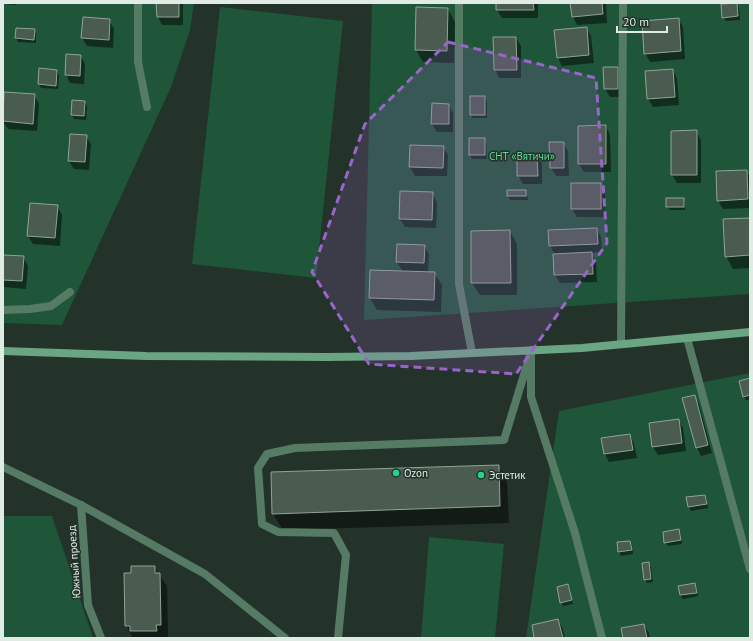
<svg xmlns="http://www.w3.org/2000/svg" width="753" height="641" viewBox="0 0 753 641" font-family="'PT Sans',sans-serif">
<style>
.green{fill:#1f5539}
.shadow{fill:#0007}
.building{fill:#4a5b50;stroke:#91a397}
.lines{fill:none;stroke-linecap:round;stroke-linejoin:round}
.service{stroke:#567b65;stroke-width:8}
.minor{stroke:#567b65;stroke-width:8}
.secondary{stroke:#6aa683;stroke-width:8}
.marked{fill:#9a65ca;fill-opacity:0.2;stroke:#9a65ca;stroke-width:3;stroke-dasharray:8 5;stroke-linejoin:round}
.poi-dot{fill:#1bd988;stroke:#233329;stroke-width:1.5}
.labels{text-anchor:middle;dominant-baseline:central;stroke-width:3;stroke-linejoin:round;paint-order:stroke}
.park-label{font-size:11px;fill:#5adb97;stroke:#233329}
.poi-label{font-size:11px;fill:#e1ebe5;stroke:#233329;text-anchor:start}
.street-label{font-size:11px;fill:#e1ebe5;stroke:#233329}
</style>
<rect width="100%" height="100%" fill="#233329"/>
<!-- green -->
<g class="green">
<polygon points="3,3 194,3 190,30 171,87 62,325 3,323"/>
<polygon points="372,3 750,3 750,294 364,320"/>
<polygon points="220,7 343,21 316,278 192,264"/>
<polygon points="750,373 750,638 526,638 559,411"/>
<polygon points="3,516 52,516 93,638 3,638"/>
<polygon points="429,537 504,544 495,638 421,638"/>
</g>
<!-- shadow -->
<g class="shadow">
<polygon points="4,3 16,3 16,5 5,4"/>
<polygon points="157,3 183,3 183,25 162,25 158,17"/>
<polygon points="497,3 538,3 538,18 502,18 497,10"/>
<polygon points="571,3 606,3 607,23 577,25 573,17"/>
<polygon points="737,4 739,8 740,20 726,21 723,17"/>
<polygon points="448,9 455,22 454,63 423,62 416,50"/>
<polygon points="678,19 683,27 685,59 650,62 645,53"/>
<polygon points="109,20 114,29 113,48 87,46 82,38"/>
<polygon points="586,28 591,36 594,63 562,66 558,58"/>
<polygon points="17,29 34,30 36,34 36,43 18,42 16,38"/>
<polygon points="516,38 521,46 521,78 499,78 495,69"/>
<polygon points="81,56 85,64 84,84 70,83 66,75"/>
<polygon points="604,68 618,68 622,76 623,97 610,97 605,89"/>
<polygon points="673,70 677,79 679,105 653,107 648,99 646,72"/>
<polygon points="57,71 59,75 58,89 41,88 39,84"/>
<polygon points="34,95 39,104 37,131 8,129 3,121"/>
<polygon points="485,97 487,101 487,118 473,118 471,115"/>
<polygon points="85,102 87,106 86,120 74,119 72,115"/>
<polygon points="449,105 453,113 453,132 437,132 432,124"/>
<polygon points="606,126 610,135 611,172 584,172 579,164 579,127"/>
<polygon points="696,131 701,140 701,183 677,183 672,175"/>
<polygon points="86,136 91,144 89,170 74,169 69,161"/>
<polygon points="484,139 486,143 487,159 472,159 470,155"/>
<polygon points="550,143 563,143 568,151 569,176 556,176 551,168"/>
<polygon points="410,146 443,147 448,155 447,176 415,176 410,167"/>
<polygon points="537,156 542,164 542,184 523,184 518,175"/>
<polygon points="746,171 750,177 750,208 723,209 718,200"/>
<polygon points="572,184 600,184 605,192 605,217 577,217 572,209"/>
<polygon points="525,191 527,195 528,200 510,200 508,196"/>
<polygon points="432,193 437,202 436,228 405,227 400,219"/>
<polygon points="683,199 685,203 685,210 670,210 667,207"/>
<polygon points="30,204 57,206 62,215 60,246 33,244 28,236"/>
<polygon points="750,219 750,268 733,269 726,256"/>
<polygon points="597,229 601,237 602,252 591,253 596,262 597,282 560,283 555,275 554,255 555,255 550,246"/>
<polygon points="510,231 517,244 517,295 480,295 472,283"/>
<polygon points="398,245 424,246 429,254 428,272 434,273 442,285 441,312 377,310 370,298 403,272 397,262"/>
<polygon points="3,256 23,257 28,266 26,289 3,287"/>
<polygon points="750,379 750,400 746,400 744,397"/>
<polygon points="694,396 699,404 712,453 701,456 697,448"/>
<polygon points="678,420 683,428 686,451 658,455 653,447 650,424"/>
<polygon points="630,435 634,444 637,458 609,462 605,454"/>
<polygon points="498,466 507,482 509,523 283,530 273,514"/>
<polygon points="705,496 707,499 708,508 691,511 689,507 687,498"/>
<polygon points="679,530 681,534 682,544 668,546 665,542"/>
<polygon points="630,542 632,545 633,554 621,556 619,552 618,543"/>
<polygon points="648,563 651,567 653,582 647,583 645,579"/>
<polygon points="154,567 167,586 168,637 133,638 126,625 132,574"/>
<polygon points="695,584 697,588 698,596 683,599 680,595"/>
<polygon points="568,585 570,589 573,604 563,606 561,602"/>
<polygon points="558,620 563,629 565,638 535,638"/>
<polygon points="644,625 649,633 650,638 624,638"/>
</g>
<!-- building -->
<g class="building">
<polygon points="156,3 179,3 179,17 157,17"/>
<polygon points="496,3 533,3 534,10 496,10"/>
<polygon points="570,3 602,3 603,14 572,17"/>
<polygon points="737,3 738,16 722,18 721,4"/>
<polygon points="416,7 448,8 447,51 415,50"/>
<polygon points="83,17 110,19 109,40 81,38"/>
<polygon points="679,18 681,51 644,54 642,21"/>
<polygon points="587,27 589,55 557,58 554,30"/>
<polygon points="16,28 35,29 34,40 15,38"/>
<polygon points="493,37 516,37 517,70 494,70"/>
<polygon points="66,54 81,55 80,76 65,75"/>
<polygon points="603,67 618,67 618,89 604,89"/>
<polygon points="39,68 57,70 56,86 38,84"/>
<polygon points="673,69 675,97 647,99 645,71"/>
<polygon points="4,92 35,94 33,124 3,121"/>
<rect x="470" y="96" width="15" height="19"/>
<polygon points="72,100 85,101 84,116 71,115"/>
<polygon points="432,103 449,104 449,124 431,124"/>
<polygon points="606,125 606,164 578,164 578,126"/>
<polygon points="697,130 697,175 671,175 671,131"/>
<polygon points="70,134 87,135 85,162 68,161"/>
<rect x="469" y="138" width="16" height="17"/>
<polygon points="549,142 564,142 564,168 550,168"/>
<polygon points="410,145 444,146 443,168 409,167"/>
<polygon points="517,155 537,155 538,176 517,176"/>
<polygon points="747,170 748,199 717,201 716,171"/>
<rect x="571" y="183" width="30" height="26"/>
<rect x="507" y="190" width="19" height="6"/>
<polygon points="400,191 433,192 432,220 399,219"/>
<rect x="666" y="198" width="18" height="9"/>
<polygon points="30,203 58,205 55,238 27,236"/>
<polygon points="750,218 750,255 725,257 723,219"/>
<polygon points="597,228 598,244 549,246 548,230"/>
<polygon points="510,230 511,283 471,283 471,231"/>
<polygon points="397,244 425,245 424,263 396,262"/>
<polygon points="592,252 593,274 554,275 553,254"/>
<polygon points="3,255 24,256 22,281 3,280"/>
<polygon points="370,270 435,272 434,300 369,298"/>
<polygon points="750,378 750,395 743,397 739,381"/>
<polygon points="695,395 708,445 696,448 682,398"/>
<polygon points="679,419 682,443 652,447 649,423"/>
<polygon points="630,434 633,450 604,454 601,438"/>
<polygon points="499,465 500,506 272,514 271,472"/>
<polygon points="705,495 707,504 688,507 686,497"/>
<polygon points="679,529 681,540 664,543 663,532"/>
<polygon points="630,541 632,550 618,552 617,542"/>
<polygon points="649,562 651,579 644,580 642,563"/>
<polygon points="131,566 155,566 155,573 160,573 161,625 156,625 157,631 130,631 130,626 125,626 124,573 131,573"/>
<polygon points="695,583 697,593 680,595 678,586"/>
<polygon points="568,584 572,600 560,603 557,587"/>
<polygon points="558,619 563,638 534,638 532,625"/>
<polygon points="644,624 647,638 623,638 621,628"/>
</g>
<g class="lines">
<!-- service -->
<g class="service">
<polyline points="687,338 750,569"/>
<polyline points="3,467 81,505 205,574 285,638"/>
<polyline points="81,505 88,605 101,638"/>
<polyline points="338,638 346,555 334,533 278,532 262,524 258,468 267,454 295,448 504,440 530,355"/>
</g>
<!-- minor -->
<g class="minor">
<polyline points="138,3 138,62 147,107"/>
<polyline points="459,3 459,284 472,353"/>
<polyline points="3,310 30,309 51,306 70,292"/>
<polyline points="621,344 623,3"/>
<polyline points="531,350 531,397 575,533 602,638"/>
</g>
<!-- secondary -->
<polyline class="secondary" points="3,351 146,356 327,357 411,356 582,348 750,332"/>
</g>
<!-- marked area -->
<path class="marked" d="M448,42L596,78L607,243L516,374L369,364L312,272L365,124Z"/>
<!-- markers -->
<g class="poi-dot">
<circle cx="396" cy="473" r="4"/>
<circle cx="481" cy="475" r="4"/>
</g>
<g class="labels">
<!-- park labels -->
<g class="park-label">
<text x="522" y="156">СНТ «Вятичи»</text>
</g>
<!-- poi labels -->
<g class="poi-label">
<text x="404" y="473">Ozon</text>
<text x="489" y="475">Эстетик</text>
</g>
<!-- street labels -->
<g class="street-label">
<text transform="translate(74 562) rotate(-94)">Южный проезд</text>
</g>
</g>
<!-- border -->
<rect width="753" height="641" fill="none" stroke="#e1ebe5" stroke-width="8"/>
<!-- scale -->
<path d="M617 26v6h50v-6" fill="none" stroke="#e1ebe5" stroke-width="2"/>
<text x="623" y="26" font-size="12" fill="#e1ebe5" stroke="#233329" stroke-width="3" paint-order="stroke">20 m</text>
</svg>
